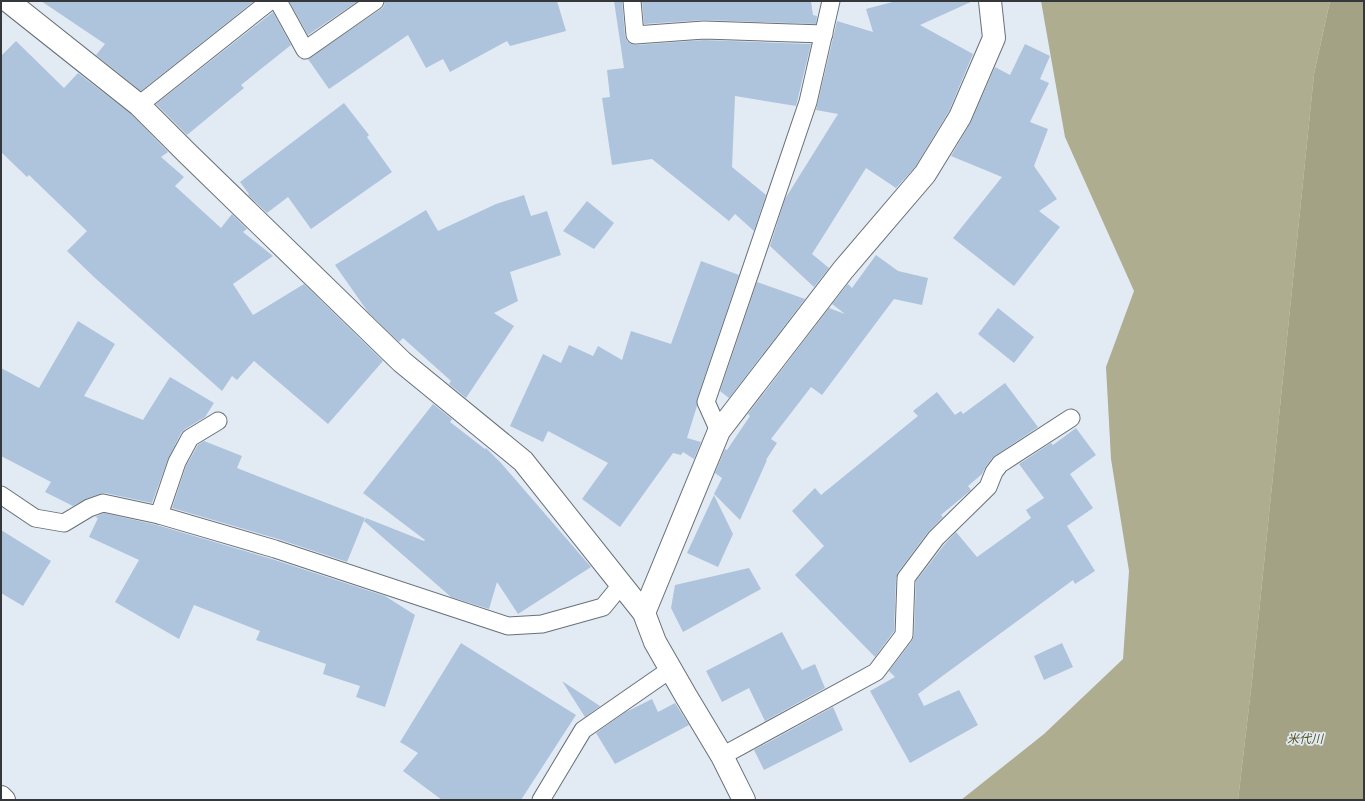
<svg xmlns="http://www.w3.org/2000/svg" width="1365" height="801" viewBox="0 0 1365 801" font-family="'IBM Plex Serif','Noto Sans JP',serif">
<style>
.forest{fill:#aead8f}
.water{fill:#a3a284}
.building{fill:#aec4dc}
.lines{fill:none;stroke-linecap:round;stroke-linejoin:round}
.service-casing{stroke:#687078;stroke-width:19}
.minor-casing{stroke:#687078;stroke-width:24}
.service{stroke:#fff;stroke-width:17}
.minor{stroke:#fff;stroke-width:22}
.labels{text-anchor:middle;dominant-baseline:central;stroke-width:3.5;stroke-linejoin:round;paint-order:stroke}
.water-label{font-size:12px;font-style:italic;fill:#585521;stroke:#e2ebf4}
</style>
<rect width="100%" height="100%" fill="#e2ebf4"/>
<!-- forest -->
<polygon class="forest" points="1041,1 1330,1 1314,74 1252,681 1238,800 961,800 1044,734 1123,659 1129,571 1111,459 1106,367 1134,291 1065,137"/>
<!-- water -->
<polygon class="water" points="1330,1 1364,1 1364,800 1238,800 1252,681 1314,74"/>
<!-- building -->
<g class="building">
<polygon points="41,1 254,1 141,91 96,55 105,44"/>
<polygon points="289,1 358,1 308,35"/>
<polygon points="385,1 557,1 566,31 510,46 507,41 450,72 443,59 426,68 408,35 329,89 308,59 381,9 384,6"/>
<polygon points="614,1 622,1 625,36 627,41 631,44 636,45 704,40 811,44 796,106 735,96 732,167 766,195 754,231 735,214 729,221 652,159 612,165 602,98 610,97 607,70 624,68"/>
<polygon points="642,1 811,1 813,15 817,16 816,24 704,20 644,24"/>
<polygon points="896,1 973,1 920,25 973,54 949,111 915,167 896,188 866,168 812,254 829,268 814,287 770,246 785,199 838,114 816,110 837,21 873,32 866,9"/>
<polygon points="273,12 291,45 241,85 244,88 187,135 156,104"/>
<polygon points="16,41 64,88 78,73 131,114 168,152 161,157 184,177 175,186 221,228 232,214 247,229 243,232 273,256 233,284 253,315 304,284 383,361 328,424 254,361 237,380 232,376 222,391 95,278 67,251 87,231 29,175 27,177 1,152 1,56"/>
<polygon points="1025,44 1050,56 1040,79 1049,83 1030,122 1048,129 1034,166 1057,199 1039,211 1060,227 1014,286 953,238 1002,177 951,156 971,122 995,67 1010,75"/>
<polygon points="344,103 369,135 367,137 392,172 311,229 288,197 267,213 248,195 249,194 240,182"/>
<polygon points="524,195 531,216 547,211 561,255 510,272 518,301 494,313 514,326 466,398 449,384 451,381 403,338 399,342 368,312 335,265 426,210 438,231 496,204"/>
<polygon points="587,201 614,223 594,249 563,231"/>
<polygon points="876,255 898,271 928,278 922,305 894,299 822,395 811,387 771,439 777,443 766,460 767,460 740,520 714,494 722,478 715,473 725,449 727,450 750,416 748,414 829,308 845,314 832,304 848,284 852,288"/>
<polygon points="701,261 739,275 697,399 697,406 687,438 701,442 694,459 683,452 681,455 673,453 620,527 582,499 608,463 548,431 543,442 510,426 543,354 561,363 569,345 593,356 598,346 622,360 631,331 671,344"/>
<polygon points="757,282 805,299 729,398 720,391"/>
<polygon points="998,308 1034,337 1014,363 978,334"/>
<polygon points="78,321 115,344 84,396 143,420 170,377 214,403 205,417 185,429 181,433 168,459 152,503 105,493 100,494 86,499 73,506 45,492 51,482 1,456 1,368 39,388"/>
<polygon points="1005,383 1038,427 992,458 986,466 982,474 968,486 971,490 941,515 943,517 928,532 898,572 896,578 894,631 875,657 795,575 824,546 792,511 815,488 821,495 918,416 913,411 937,392 955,415 961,411 963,414"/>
<polygon points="433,404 452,419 450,422 485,449 486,448 501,463 591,567 518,614 497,582 489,609 451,597 364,521 366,518 424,541 425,540 363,493"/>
<polygon points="1076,428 1096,455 1070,474 1093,508 1067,526 1095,571 1075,584 1073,580 918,694 924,706 959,690 978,725 910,763 870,691 895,677 889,671 912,641 914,635 916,581 944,545 956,532 977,557 1031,518 1026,510 1044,498 1019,464 1051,443 1053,445"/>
<polygon points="204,441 242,456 237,468 365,518 347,562 278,539 172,508 186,466 198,445"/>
<polygon points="714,495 733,534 718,567 687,553"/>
<polygon points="104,513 157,525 272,559 385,596 415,615 385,707 356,697 360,686 323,674 326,664 256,640 260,631 194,605 179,639 115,602 139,560 89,537 98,518 95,517"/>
<polygon points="1,530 51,561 23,606 1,593"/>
<polygon points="749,568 761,589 683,632 671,608 675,585"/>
<polygon points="782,632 802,670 815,664 825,688 765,721 749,688 722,702 706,671"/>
<polygon points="461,643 576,715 521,800 442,800 403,771 418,753 400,742"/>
<polygon points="1062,643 1073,667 1044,680 1034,656"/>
<polygon points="562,681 600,706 585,717"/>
<polygon points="652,699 658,712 675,703 689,725 615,764 596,733 626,712"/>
<polygon points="833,707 843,730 764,770 754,750"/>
</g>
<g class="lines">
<defs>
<g id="service">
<polyline points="278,1 305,50 375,1"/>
<polyline points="632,1 635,35 704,30 824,34"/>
<polyline points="139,105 270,1"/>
<polyline points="719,431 706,402 808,102 831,1"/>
<polyline points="1,495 35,518 64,523 89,508 103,503 159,515 275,549 508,626 542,624 603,607 621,585"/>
<polyline points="159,515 177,462 190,438 218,421"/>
<polyline points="722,756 876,672 904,635 906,578 936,538 988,487 994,472 1000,464 1071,418"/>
<polyline points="541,800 583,730 671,669"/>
</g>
<g id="minor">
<polyline points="8,1 139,105 187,153 402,362 523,461 644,613 655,642 686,696 722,756 744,800"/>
<polyline points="644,613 719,431 843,270 925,174 960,117 994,38 990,1"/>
<polyline points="1,797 4,800"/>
</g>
</defs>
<!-- service casing -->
<use href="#service" class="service-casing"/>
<!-- minor casing -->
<use href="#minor" class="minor-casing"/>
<!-- service -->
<use href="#service" class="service"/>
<!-- minor -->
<use href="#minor" class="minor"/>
</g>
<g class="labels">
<!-- water labels -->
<g class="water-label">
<text x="1305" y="738">米代川</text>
</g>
</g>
<!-- border -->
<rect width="1365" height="801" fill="none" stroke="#34383b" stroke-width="4"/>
</svg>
